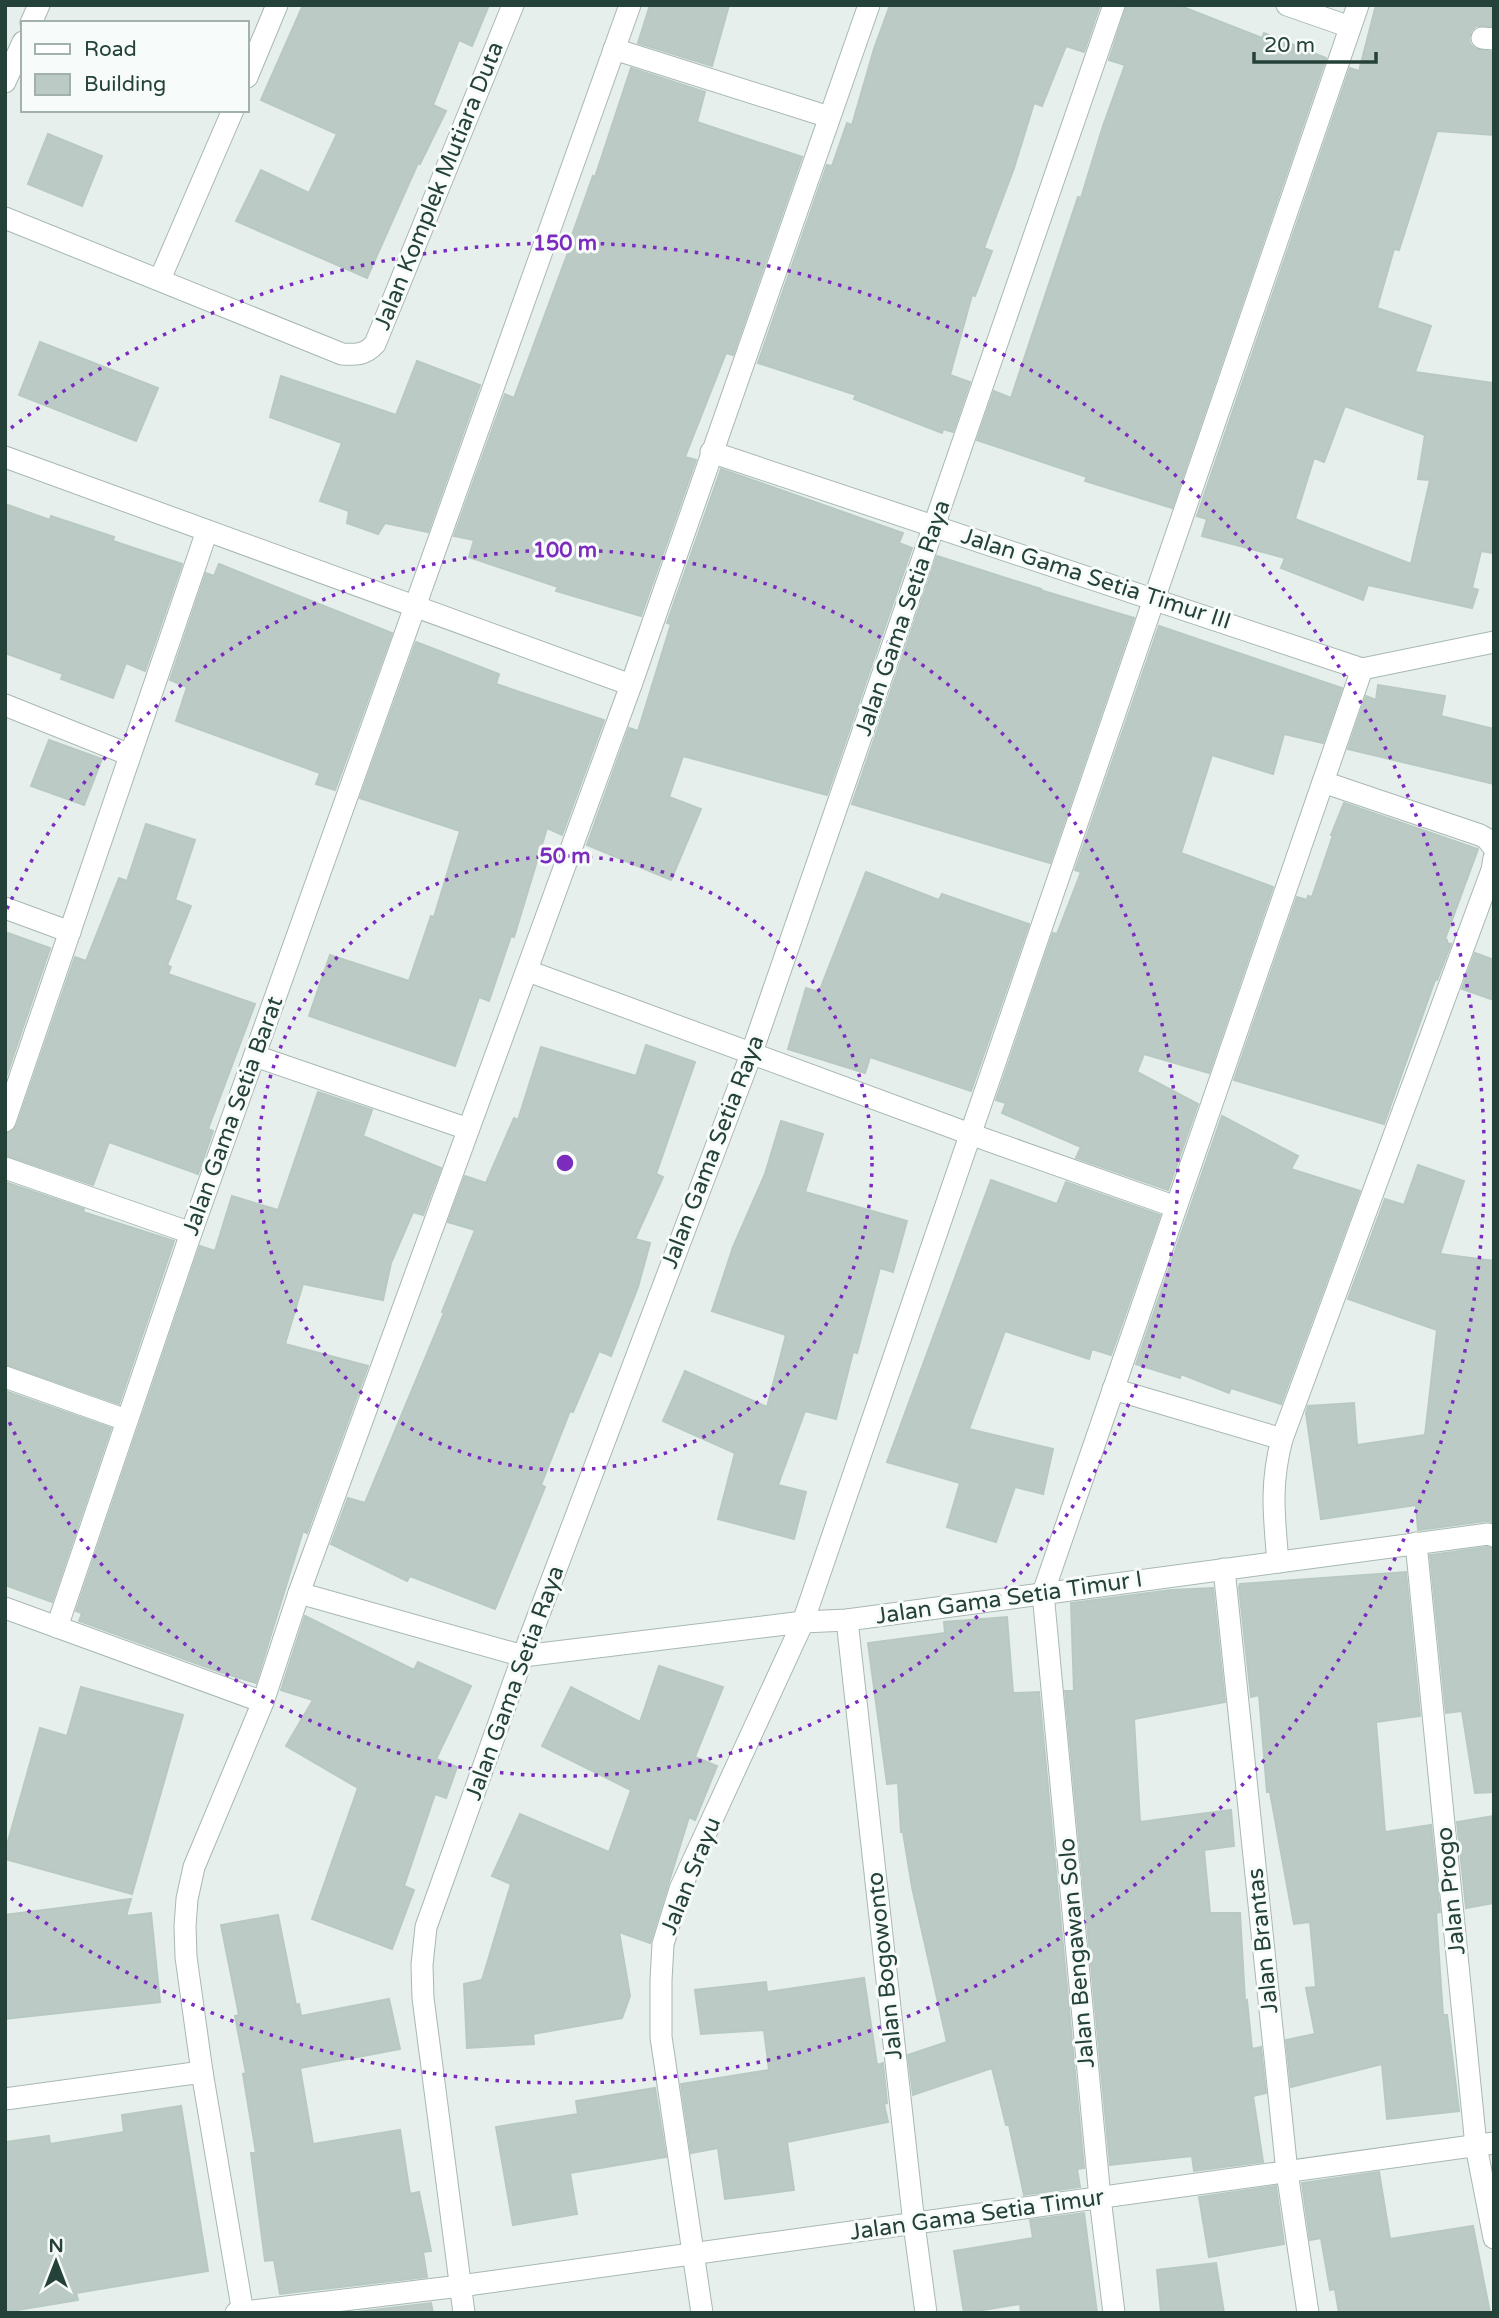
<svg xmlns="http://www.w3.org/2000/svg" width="1499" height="2318" viewBox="0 0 1499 2318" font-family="'Varela Round',sans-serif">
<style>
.building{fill:#bbcac4;stroke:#b8c9c2;stroke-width:2;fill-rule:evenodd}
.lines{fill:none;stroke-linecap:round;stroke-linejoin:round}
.minor-casing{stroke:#a8b8b2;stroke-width:23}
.minor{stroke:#fff;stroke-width:21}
.ring{fill:none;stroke:#7b2cbf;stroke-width:3.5;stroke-dasharray:3.5 7}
.labels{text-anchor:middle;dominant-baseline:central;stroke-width:6;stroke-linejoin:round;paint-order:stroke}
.street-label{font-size:23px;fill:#24423a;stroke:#f7fbf9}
.centre{fill:#7b2cbf;stroke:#f7fbf9;stroke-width:3.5}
.ring-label{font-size:21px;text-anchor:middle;font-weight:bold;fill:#7b2cbf;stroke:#f7fbf9;stroke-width:6;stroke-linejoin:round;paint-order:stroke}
</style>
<rect width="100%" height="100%" fill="#e6efeb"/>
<!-- building -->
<g class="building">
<polygon points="303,5 489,5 472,46 459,40 433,105 446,111 420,164 418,163 367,278 236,221 261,170 309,193 337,134 261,100"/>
<polygon points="650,5 729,5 712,66 638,43"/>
<polygon points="890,5 1100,5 1084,52 1066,46 1042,106 1034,103 1014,168 984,248 992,251 975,296 972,295 950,375 970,382 953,432 943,429 942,433 854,399 856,395 758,363 827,165 832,166 847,123 852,125 874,49"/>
<polygon points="1127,5 1178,5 1262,38 1264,33 1326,58 1172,508 1085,481 1087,477 977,440 994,391 1011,398 1078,197 1081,198 1103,126 1125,65 1109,60"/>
<path d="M1376,5H1494V26H1476L1471,31L1469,38L1470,44L1475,49L1494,52V135L1437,131L1399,250L1394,249L1377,308L1431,326L1415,372L1494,383V553L1481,551L1472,588L1478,590L1472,608L1368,585L1363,600L1281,568L1285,558L1202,536L1207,519L1197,516L1350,68L1359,71ZM1345,406L1425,435L1418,479L1430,480L1411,564L1295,519L1314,458L1324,462Z"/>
<polygon points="631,68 705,92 697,122 802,157 733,355 726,353 685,457 696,460 641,616 556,591 558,587 469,557 474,540 454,536 505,394 514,398 573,239 571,238 593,176 595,177"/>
<polygon points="48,134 102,156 82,206 28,184"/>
<polygon points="40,342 158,388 136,441 19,395"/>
<polygon points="417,361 480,385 428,532 385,523 378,534 347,523 349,511 320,501 342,443 270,417 281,376 396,415"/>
<polygon points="721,469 903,533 899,543 912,548 827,795 683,756 669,797 701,809 671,880 587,845 629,728 638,731 671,624 667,623"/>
<polygon points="5,504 50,520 51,516 114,537 113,541 182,564 145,671 126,663 113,698 61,679 63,674 5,653"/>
<polygon points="937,556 1041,589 1040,590 1134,618 1050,863 852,804"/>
<polygon points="219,564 392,633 335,790 316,784 320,773 176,721 187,687 170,680 206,573 214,576"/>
<polygon points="1159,626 1342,688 1323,743 1284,734 1273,774 1212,755 1181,853 1273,887 1209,1073 1144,1054 1137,1072 1198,1104 1168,1190 1076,1158 1081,1147 1002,1113 1006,1103 996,1100 1053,933 1057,934 1081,872 1075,870"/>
<polygon points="416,642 499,674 496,684 604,720 562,835 547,828 514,937 511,936 489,1001 479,997 455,1066 309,1016 330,955 409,981 431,916 434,917 460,831 360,798"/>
<polygon points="1378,685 1445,696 1441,716 1494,729 1494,784 1348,749 1366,696 1376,700"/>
<polygon points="49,740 102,759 84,805 31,786"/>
<polygon points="1344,803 1478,849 1445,939 1447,940 1447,943 1451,944 1437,980 1435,980 1384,1124 1234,1080 1297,897 1307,900 1308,896 1312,897 1333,835 1331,835"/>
<polygon points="146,824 195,840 175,900 191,906 167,965 171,967 168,974 255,1004 208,1129 213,1131 198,1174 109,1142 93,1185 5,1155 5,1134 13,1131 17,1125 75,957 86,961 119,878 127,881"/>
<polygon points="866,872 939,900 942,894 1029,924 971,1091 870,1057 865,1073 788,1049 806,988 819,992"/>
<polygon points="5,932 50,948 5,1080"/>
<polygon points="1475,953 1494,960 1494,1000 1462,989"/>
<polygon points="646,1045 695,1062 656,1174 663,1177 635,1239 650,1243 638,1287 611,1356 599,1351 573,1412 570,1411 541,1485 545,1487 495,1609 410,1576 407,1581 331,1544 348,1498 365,1503 444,1313 442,1312 475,1230 448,1222 465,1176 486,1183 514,1118 518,1120 541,1047 636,1076"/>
<polygon points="318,1092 372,1110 363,1136 441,1168 423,1215 413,1212 391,1263 383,1300 303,1284 285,1344 368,1366 307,1533 303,1531 256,1683 220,1672 79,1621 82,1613 76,1611 200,1246 215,1251 232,1196 278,1210"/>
<polygon points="1222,1116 1298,1156 1291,1169 1360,1191 1281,1404 1231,1388 1229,1393 1181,1374 1180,1378 1136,1364"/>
<polygon points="781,1121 823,1134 805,1192 907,1221 893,1272 880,1268 857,1353 853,1352 836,1419 805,1411 778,1485 806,1492 794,1539 718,1519 735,1453 663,1421 685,1371 767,1407 786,1335 712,1311 733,1247 765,1174"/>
<polygon points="1418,1165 1464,1181 1440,1254 1494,1261 1494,1522 1486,1521 1418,1530 1416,1505 1321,1519 1306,1413 1308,1406 1354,1403 1357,1445 1425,1435 1437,1330 1348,1299 1385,1199 1404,1205"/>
<polygon points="991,1180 1057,1204 1066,1182 1160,1215 1111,1355 1092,1349 1089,1359 1005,1331 969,1429 1053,1449 1043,1494 1015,1487 996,1542 947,1527 960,1483 887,1462"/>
<polygon points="5,1182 84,1209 83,1212 174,1241 119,1404 5,1364"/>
<polygon points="5,1391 111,1428 52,1602 5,1585"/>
<polygon points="1487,1547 1494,1549 1494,1792 1475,1793 1462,1711 1446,1713 1430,1555"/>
<polygon points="1406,1572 1420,1716 1376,1722 1385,1832 1431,1825 1440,1912 1436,1913 1443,2015 1447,2015 1459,2111 1387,2119 1382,2064 1291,2087 1286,2040 1315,2034 1306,1988 1316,1987 1310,1922 1294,1924 1270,1792 1267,1792 1259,1695 1251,1697 1239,1587 1240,1584"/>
<polygon points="1213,1588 1225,1702 1134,1719 1140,1822 1231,1810 1234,1846 1204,1850 1210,1913 1240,1913 1245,2001 1247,2000 1252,2049 1261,2047 1266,2093 1253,2096 1263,2162 1194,2171 1192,2156 1110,2165 1065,1691 1074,1691 1071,1603 1171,1590"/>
<polygon points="305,1616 414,1670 418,1662 471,1686 436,1759 457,1767 446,1798 435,1794 404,1886 414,1890 392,1949 312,1919 358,1788 286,1746 313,1700 281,1690"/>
<polygon points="1007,1617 1013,1693 1039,1692 1084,2168 1077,2169 1080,2187 1024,2195 1009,2125 1006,2125 992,2068 913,2095 908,2055 947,2042 912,1887 903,1832 901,1832 898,1783 887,1784 868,1643 945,1633 944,1622"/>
<polygon points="659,1666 723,1687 695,1757 717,1766 695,1820 689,1817 650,1943 619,1932 630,1996 622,2018 533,2034 534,2044 467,2048 464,1984 482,1980 511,1884 492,1876 520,1814 609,1852 631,1790 542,1746 571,1687 640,1722"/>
<polygon points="81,1687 183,1715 132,1894 5,1859 5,1852 40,1728 67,1736"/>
<polygon points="1494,1816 1494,1903 1466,1908 1457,1822"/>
<polygon points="131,1899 126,1916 151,1913 160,2002 5,2019 5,1915"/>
<polygon points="278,1915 296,2005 299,2004 301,2016 389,1999 400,2049 300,2068 313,2144 400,2130 410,2194 419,2192 431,2251 423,2252 427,2277 280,2294 274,2260 265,2261 251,2153 256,2153 243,2074 246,2073 235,2016 239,2015 221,1925"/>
<polygon points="864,1978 877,2065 883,2063 887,2103 884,2104 888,2122 787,2142 794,2190 725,2199 718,2148 691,2153 681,2084 769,2070 764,2030 701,2034 695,1990 766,1982 767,1992"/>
<polygon points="655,2088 666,2157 570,2173 577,2214 513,2225 496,2127 578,2114 576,2101"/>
<polygon points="181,2106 208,2271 76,2293 78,2300 5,2312 5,2142 49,2136 50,2144 124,2132 122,2115"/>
<polygon points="1379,2172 1390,2239 1473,2226 1490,2313 1339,2313 1335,2289 1330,2290 1321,2238 1310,2240 1302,2183"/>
<polygon points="1276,2186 1284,2244 1209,2257 1199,2197"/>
<polygon points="1084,2213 1097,2313 1021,2313 1020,2304 964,2313 954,2251 1033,2238 1030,2220"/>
<polygon points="1216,2263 1224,2313 1161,2313 1157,2270"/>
<polygon points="431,2303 433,2313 348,2313"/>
</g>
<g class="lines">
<defs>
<g id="minor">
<polyline points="1287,5 1350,27"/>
<polyline points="31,23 39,5"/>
<polyline points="1482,38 1494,39"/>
<polyline points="614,49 829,117"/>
<polyline points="247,77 277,5"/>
<polyline points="5,82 23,42"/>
<path d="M5,218L342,354C356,355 365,355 375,344L513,5"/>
<polyline points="160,279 233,110"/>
<polyline points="711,452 1362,669"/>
<polyline points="5,457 631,685"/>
<polyline points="1362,669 1494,642"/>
<polyline points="5,705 130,755"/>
<polyline points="1323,782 1480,835 1487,839 1494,848"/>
<polyline points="5,908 70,932"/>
<polyline points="528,971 970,1134 1176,1207"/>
<polyline points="255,1056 468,1129"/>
<polyline points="5,1121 207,531"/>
<polyline points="5,1168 191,1233"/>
<polyline points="5,1377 126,1420"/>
<polyline points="1113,1389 1282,1439"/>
<polyline points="1416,1543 1476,2146 1494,2238"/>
<path d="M1278,1562C1274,1516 1270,1484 1282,1439L1492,870L1494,858"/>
<polyline points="1224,1569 1287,2172 1308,2313"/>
<polyline points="299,1593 523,1656 803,1622 847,1620 1488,1534 1494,1536"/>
<polyline points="5,1608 263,1702"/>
<polyline points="847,1620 914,2224 926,2313"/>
<polyline points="57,1627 191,1233 630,5"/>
<polyline points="5,2099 202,2072"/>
<polyline points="236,2313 460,2286 1494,2143"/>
<polyline points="243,2313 202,2072 186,1957 185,1926 187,1899 194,1867 263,1702 299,1593 631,685 869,5"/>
<polyline points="464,2313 423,1998 422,1965 426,1927 523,1656 752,1052 1114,5"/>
<polyline points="702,2313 661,2037 661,1980 663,1944 680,1889 803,1622 1358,5"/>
<polyline points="1114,2313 1100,2198 1043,1593 1362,669"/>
</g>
</defs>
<!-- minor casing -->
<use href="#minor" class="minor-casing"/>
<!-- minor -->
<use href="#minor" class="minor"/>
</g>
<!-- distance rings -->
<g class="ring">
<circle cx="565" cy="1163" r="307"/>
<path d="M7 909A613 613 0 1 1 7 1417"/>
<path d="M11 428A920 920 0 1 1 11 1898"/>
</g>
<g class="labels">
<!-- street labels -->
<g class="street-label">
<text transform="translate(439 186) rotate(-68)">Jalan Komplek Mutiara Duta</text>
<text transform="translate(1096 579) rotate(18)">Jalan Gama Setia Timur III</text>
<text transform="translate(903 618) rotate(-71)">Jalan Gama Setia Raya</text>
<text transform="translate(233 1116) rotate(-70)">Jalan Gama Setia Barat</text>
<text transform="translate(713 1152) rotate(-69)">Jalan Gama Setia Raya</text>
<text transform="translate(1009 1598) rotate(-8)">Jalan Gama Setia Timur I</text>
<text transform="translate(515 1683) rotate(-70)">Jalan Gama Setia Raya</text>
<text transform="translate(691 1876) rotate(-68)">Jalan Srayu</text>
<text transform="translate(1451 1891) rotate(-96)">Jalan Progo</text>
<text transform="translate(1263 1941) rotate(-96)">Jalan Brantas</text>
<text transform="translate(1077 1953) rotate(-95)">Jalan Bengawan Solo</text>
<text transform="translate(885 1966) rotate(-96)">Jalan Bogowonto</text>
<text transform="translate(977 2215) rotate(-8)">Jalan Gama Setia Timur</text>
</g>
</g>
<circle cx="565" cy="1163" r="10" class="centre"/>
<g class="ring-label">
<text x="565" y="250">150 m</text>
<text x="565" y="557">100 m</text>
<text x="565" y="863">50 m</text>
</g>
<!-- border -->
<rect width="1499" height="2318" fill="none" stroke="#24423a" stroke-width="14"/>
<!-- legend -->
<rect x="21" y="21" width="228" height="91" fill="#f7fbf9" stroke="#a3b1ad" stroke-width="2"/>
<rect x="35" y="44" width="35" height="10" fill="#ffffff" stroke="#a3b1ad" stroke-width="2"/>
<text x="84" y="56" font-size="21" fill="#24423a">Road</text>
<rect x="35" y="74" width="35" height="21" fill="#bbcac4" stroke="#a3b1ad" stroke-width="2"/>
<text x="84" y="91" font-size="21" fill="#24423a">Building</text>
<!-- north arrow -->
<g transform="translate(56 2262)" stroke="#f7fbf9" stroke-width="5" paint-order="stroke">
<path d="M0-5L12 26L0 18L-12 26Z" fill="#24423a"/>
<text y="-10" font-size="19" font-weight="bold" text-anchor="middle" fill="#24423a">N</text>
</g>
<!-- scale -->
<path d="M1254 52v10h122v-10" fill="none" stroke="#24423a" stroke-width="3.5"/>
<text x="1264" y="52" font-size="21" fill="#24423a" stroke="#f7fbf9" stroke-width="5" paint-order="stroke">20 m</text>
</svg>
